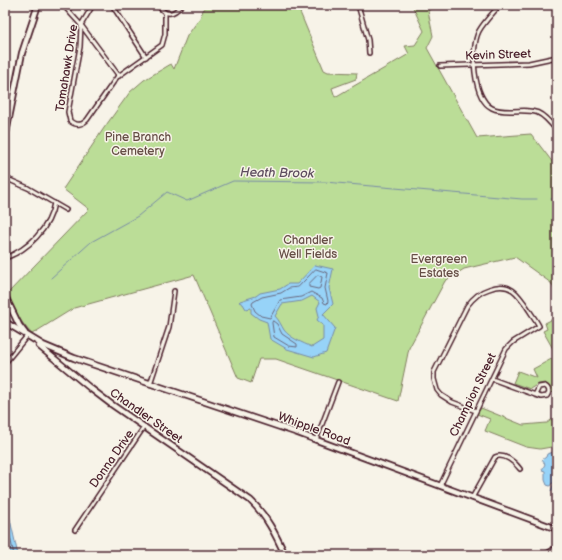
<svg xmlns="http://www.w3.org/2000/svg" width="562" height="560" viewBox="0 0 562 560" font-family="'Balsamiq Sans',sans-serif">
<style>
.green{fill:#bbdd97;stroke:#827e61}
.water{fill:#97d3f8;stroke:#788ba6;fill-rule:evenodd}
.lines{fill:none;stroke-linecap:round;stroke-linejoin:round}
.shore{stroke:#69677d;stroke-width:1}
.stream{stroke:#788ba6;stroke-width:1}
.street-casing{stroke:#4a1f2b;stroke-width:6}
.secondary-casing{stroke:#4a1f2b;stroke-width:8}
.street{stroke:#f7f3e8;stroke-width:3}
.secondary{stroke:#f7f3e8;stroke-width:4.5}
.labels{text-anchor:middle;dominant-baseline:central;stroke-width:3;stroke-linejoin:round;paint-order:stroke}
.street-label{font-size:12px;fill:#4a1f2b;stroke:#f7f3e8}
.park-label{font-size:12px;fill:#664e46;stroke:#f7f3e8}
.water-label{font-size:13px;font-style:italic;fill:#5d4c5e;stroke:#f7f3e8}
</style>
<rect width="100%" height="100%" fill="#f7f3e8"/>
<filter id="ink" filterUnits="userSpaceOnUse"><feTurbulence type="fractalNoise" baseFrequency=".025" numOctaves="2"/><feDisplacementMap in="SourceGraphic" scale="8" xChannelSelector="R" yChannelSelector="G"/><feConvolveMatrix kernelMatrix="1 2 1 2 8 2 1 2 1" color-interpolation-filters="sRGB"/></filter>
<g filter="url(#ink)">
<!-- green -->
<g class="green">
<path d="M205,5H297L324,70L328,72L357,73L356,79L332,88L335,97L409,54L405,46L415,45L424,31L412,5H436L428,11L433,36L427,48L477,138L531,134L557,168V294L551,283L515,257L464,269L445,281L409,348L398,401L276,359H259L251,383L238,378L194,275L74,308L32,334C20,322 13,308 8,293L89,209L63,189L104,128L130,92L144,80L171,64L174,69L187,36L200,18Z"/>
<polygon points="557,317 557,356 543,331 547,329 545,323"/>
<polygon points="557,356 557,394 551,392 550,388 545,383 538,384 530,389 513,383 518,371 537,378 533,369"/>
<polygon points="481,408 523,425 547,423 557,416 557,446 540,449 526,447 485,431 490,419 477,414"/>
</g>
<!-- water -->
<g class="water">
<path d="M315,265L333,269L329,288L333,304L323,314L335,328L326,353L314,357L287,349L270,339L267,322L259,319L251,313V308L246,309L243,304L239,302L240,301L256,296L260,293L280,289L288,284H297ZM312,296L320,302L317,308L319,316L317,320L323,325V340L312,347C303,343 290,338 284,330C281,325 279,320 275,316L282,304L302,301Z"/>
<polygon points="557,451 557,486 555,490 551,491 554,483 552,483 550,486 547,485 545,480 545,471 542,470 545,464 542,460 546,457 547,454"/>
<polygon points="5,497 18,555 5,555"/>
</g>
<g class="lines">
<!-- shore -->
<g class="shore">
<polygon points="316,269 328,273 325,288 328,301 327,304 324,303 322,298 311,292 301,297 280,300 270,318 261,316 255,311 252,304 253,302 262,297 281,293 289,288 298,287"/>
<polygon points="318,275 322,277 320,288 318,289 309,287 309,284"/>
<polygon points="273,321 277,324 282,334 297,344 297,347 289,346 274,337 272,323"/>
<polyline points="5,514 14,555"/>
</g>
<!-- stream -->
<g class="stream">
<polyline points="551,199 557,199"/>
<polyline points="51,278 91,242 138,216 167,192 187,201 233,181 325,182 522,199 537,199"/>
</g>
<defs>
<g id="street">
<polyline points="63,5 81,25 119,76"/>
<path d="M93,5L81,25L80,47L68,112L70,121C76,126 82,125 87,120L117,77L162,45L165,34V13"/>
<polyline points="112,5 146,57"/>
<path d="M158,5C166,17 173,15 182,5"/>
<polyline points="358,5 368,40 369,53"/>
<path d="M500,5C493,13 484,22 479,31C470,48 473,99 492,108C498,111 504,111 510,111C536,110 540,109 557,131"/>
<polyline points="440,66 529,63 557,57"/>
<polyline points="5,178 28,188 66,210"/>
<path d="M5,258C28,250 50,228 54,203"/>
<polyline points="5,363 27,336"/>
<path d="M492,379L541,397L547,396C550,392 549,388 545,386L539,387L535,395"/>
<polyline points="150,384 169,327 174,291"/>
<polyline points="316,440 338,382"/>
<path d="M440,486L506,349L513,342L539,326C536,320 532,315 529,310C518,293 510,281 489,289C479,292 473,298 467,306L434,372V379L437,390L441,395L452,402L476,411"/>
<path d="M472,498L495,457C504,453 515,462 520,469"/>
<polyline points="75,530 144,427"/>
</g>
<g id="secondary">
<polyline points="5,138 22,53 38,5"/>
<polyline points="5,296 19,325 25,333"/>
<polyline points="5,322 43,345 74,358 295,432 557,529"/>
<path d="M39,346L90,388L111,404L250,500C266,515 276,535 285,555"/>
<polyline points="546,555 557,548"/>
</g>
</defs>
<!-- street casing -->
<use href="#street" class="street-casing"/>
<!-- secondary casing -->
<use href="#secondary" class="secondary-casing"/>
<!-- street -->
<use href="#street" class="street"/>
<!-- secondary -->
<use href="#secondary" class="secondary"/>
</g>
</g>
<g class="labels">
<!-- street labels -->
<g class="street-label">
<text transform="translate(498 55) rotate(-2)">Kevin Street</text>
<text transform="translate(67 68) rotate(-81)">Tomahawk Drive</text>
<text transform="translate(473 395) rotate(-64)">Champion Street</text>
<text transform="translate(146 416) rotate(35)">Chandler Street</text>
<text transform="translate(314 429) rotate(20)">Whipple Road</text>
<text transform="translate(112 459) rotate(-55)">Donna Drive</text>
</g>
<!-- park labels -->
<g class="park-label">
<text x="138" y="137">Pine Branch<tspan x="138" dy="14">Cemetery</tspan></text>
<text x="308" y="240">Chandler<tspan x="308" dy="14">Well Fields</tspan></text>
<text x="439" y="259">Evergreen<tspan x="439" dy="14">Estates</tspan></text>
</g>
<!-- water labels -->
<g class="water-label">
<text transform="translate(277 173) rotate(1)">Heath Brook</text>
</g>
</g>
<!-- margin -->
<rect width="562" height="560" fill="none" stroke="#f7f3e8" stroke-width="20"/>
<rect x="10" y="10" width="542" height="540" fill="none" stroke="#4a1f2b" stroke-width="1.5" filter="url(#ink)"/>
</svg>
